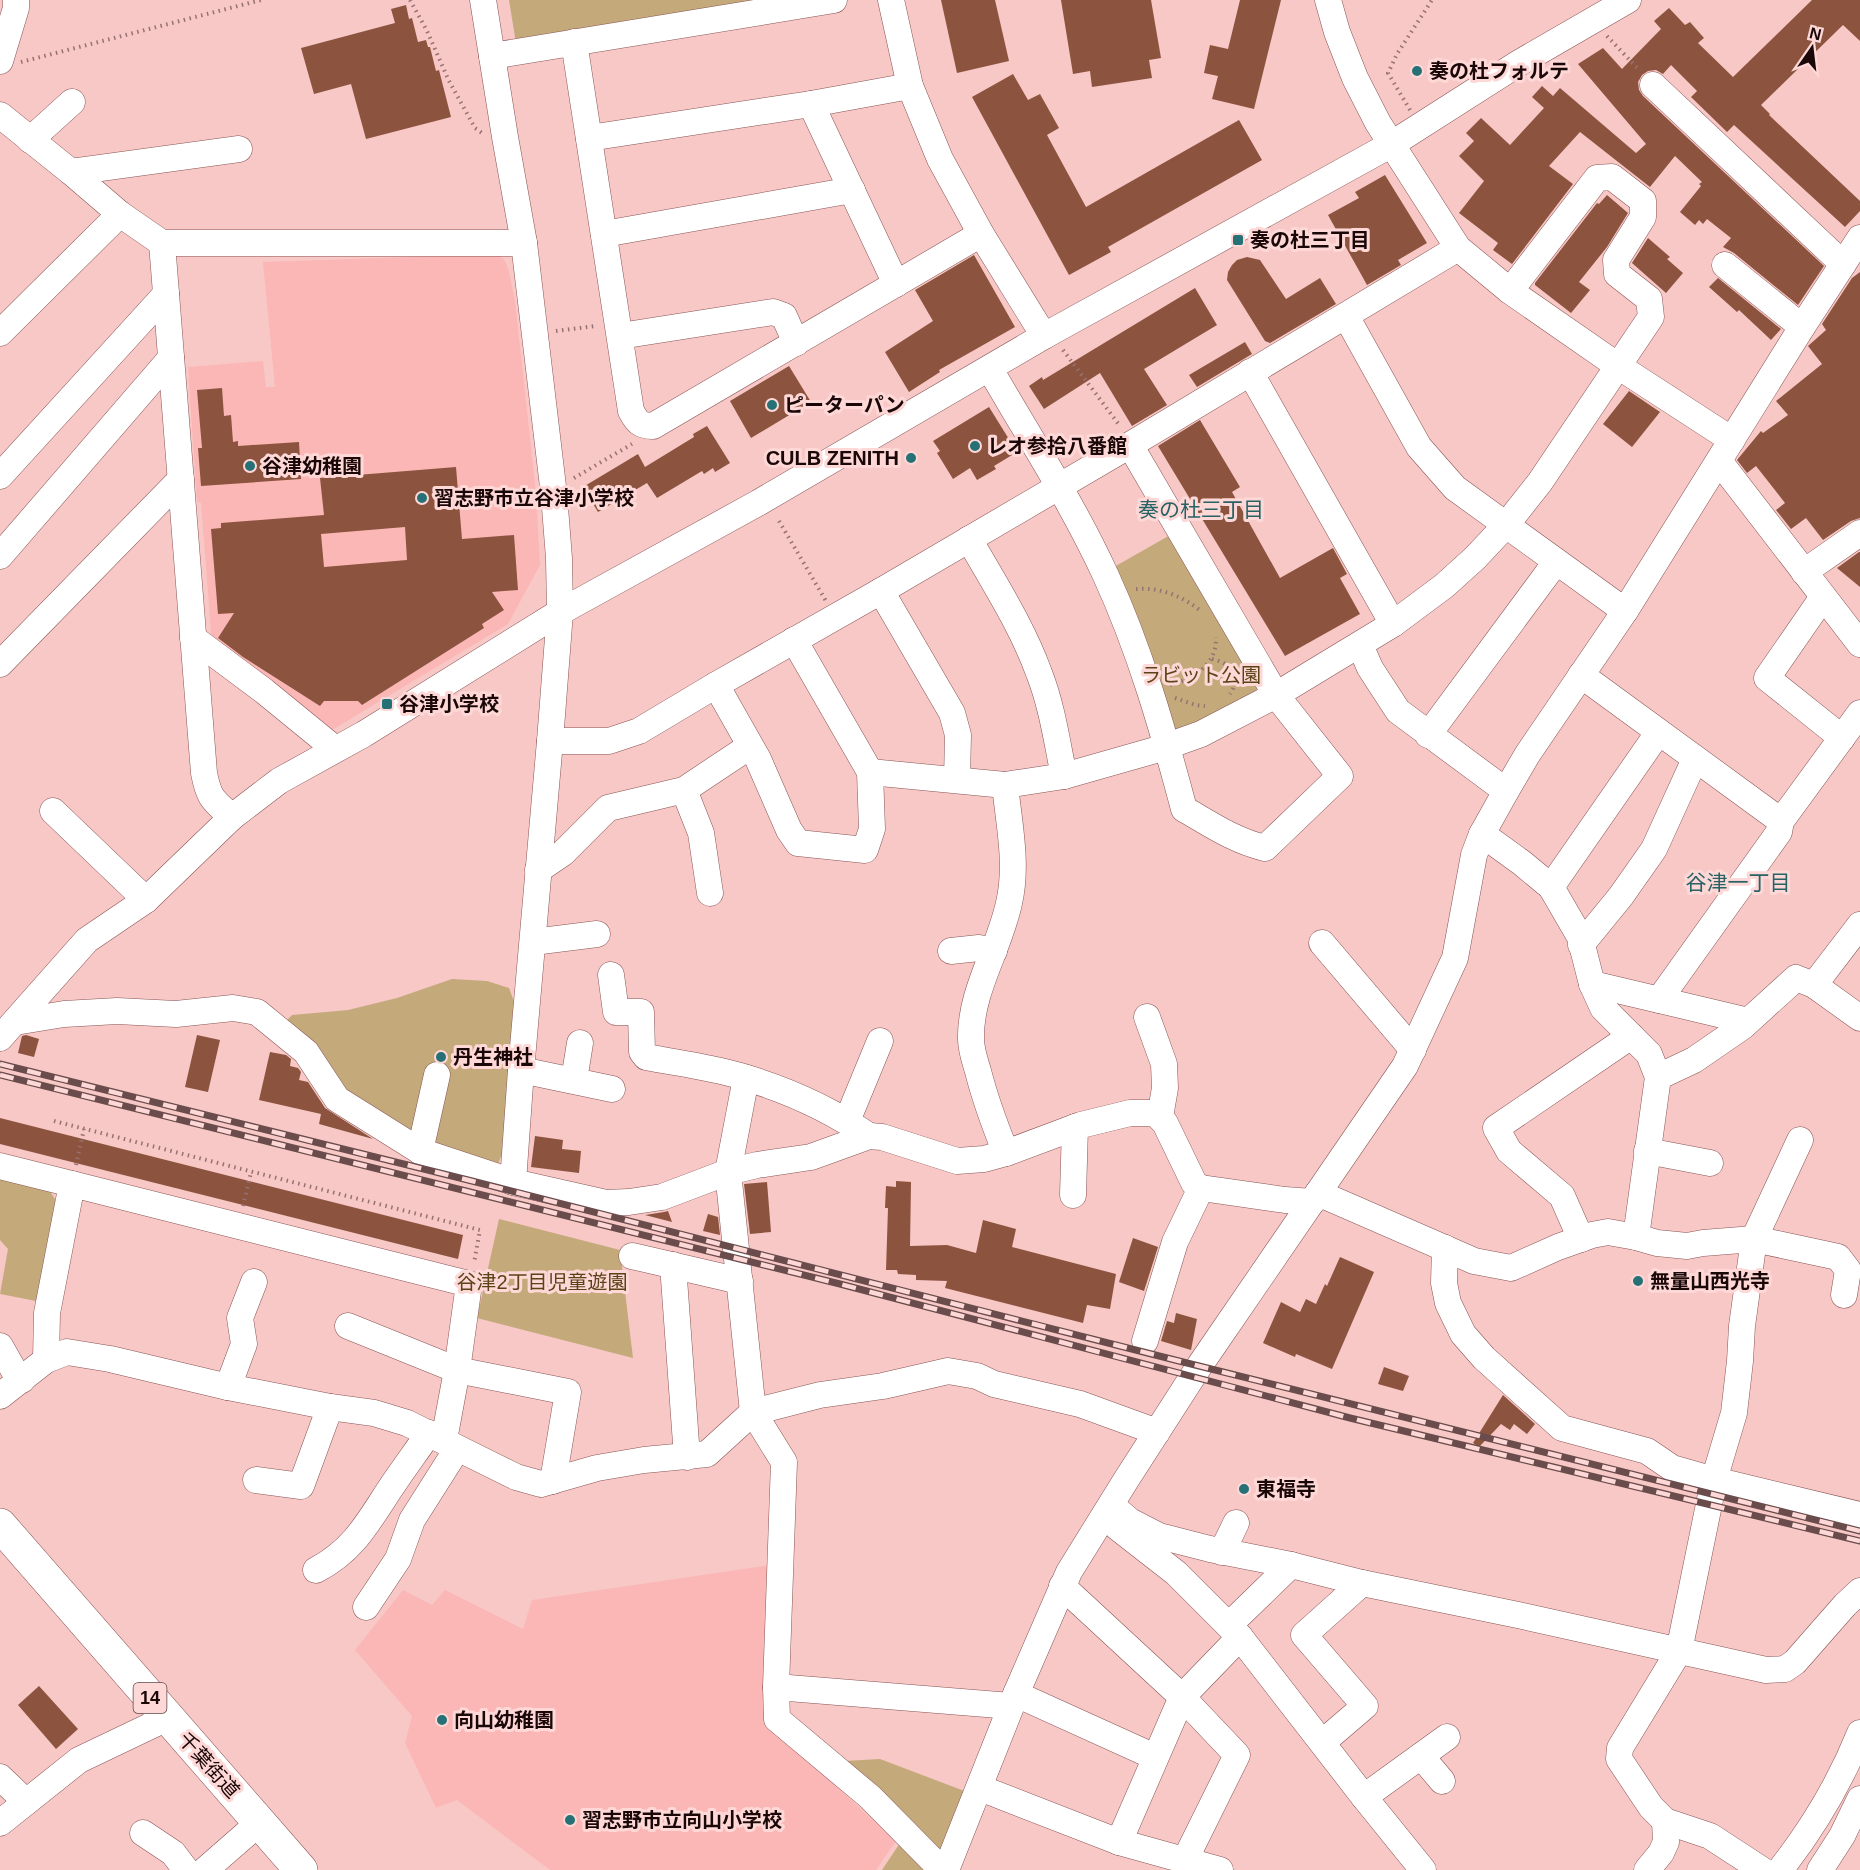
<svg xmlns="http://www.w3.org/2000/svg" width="1860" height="1870" viewBox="0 0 1860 1870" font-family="Helvetica,'Noto Sans JP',sans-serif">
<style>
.built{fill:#fbb7b6}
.green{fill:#c4a97b}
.building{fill:#8c533f;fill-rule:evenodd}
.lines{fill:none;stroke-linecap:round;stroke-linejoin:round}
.minor-casing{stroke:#885554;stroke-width:27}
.highway-casing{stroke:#885554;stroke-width:34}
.path{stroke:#967271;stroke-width:4;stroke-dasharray:1.5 4.5;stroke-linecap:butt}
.minor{stroke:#fff;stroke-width:26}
.highway{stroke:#fff;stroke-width:33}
.rail-casing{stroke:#694c4b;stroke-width:7}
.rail{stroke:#fed8d7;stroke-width:4.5;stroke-dasharray:14;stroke-linecap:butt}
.poi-dot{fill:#267175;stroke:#fed8d7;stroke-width:2}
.labels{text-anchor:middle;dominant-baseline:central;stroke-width:6;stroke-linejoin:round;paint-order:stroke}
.shield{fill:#fed8d7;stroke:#5e4645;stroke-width:1.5}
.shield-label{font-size:18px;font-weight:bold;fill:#1a0707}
.poi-label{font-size:20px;font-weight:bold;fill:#1a0707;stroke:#fed8d7;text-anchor:start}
.park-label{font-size:20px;fill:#5a4317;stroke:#fed8d7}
.street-label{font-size:20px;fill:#1a0707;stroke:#fed8d7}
.neighbourhood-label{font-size:21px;fill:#286265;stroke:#fed8d7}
</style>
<rect width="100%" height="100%" fill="#f8c8c6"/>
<!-- built -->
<g class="built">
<polygon points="498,254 505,261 509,271 515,301 536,493 540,565 508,624 327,733 212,644 201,503 197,502 188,367 263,361 266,387 275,387 263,262"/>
<polygon points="771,1565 767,1723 896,1841 876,1870 550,1870 457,1800 436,1808 405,1743 412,1716 355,1650 403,1590 432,1605 445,1590 523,1629 532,1600"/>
</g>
<!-- green -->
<g class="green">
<polygon points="509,0 769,0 516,43"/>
<polygon points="1172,534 1259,683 1253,699 1186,736 1171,727 1114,567"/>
<polygon points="452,979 487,981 509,988 520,1018 509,1136 497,1167 385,1138 282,1025 292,1015 348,1010 397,998"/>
<polygon points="0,1172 45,1183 56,1201 36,1301 0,1294 8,1249 0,1240"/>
<polygon points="499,1219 620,1250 633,1358 477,1318"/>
<polygon points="880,1759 967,1792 948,1870 882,1870 904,1837 827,1762"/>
</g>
<!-- building -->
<g class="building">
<polygon points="941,0 995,0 1009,61 957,73"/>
<polygon points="1061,0 1151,0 1161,58 1149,60 1152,78 1092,87 1090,71 1073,74"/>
<polygon points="1240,0 1281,0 1254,109 1212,99 1218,76 1204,73 1210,45 1228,49"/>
<polygon points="1812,0 1860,0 1860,41 1843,25 1761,105 1770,114 1769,115 1860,201 1860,211 1845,227 1734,125 1727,132 1691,97 1697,91 1671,65 1663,74 1656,70 1648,71 1642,75 1638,82 1639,90 1643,96 1824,266 1798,305 1734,253 1723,247 1731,238 1707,219 1703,224 1699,220 1695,225 1680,212 1701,186 1699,184 1702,182 1675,156 1650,187 1580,132 1549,166 1573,184 1512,264 1493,250 1498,243 1459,213 1484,181 1459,156 1474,141 1466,133 1481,118 1510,145 1544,108 1532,97 1542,86 1553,96 1560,88 1636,153 1646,144 1578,64 1603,48 1622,69 1661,29 1654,21 1669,8 1685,25 1690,22 1704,38 1698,43 1733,77"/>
<polygon points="406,5 409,19 412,18 418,42 426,40 428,47 430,47 436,71 439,70 451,117 366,139 351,84 314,94 301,48 395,23 391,9"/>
<polygon points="1013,74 1028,100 1040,94 1059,128 1047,135 1086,207 1239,120 1262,160 1108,247 1111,252 1069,275 972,97"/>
<polygon points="1385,175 1427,243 1398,260 1401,265 1367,285 1328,215 1359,198 1355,192"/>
<polygon points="1607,195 1628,213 1607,247 1579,282 1590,290 1571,313 1535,285 1535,283 1597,203 1599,204"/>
<polygon points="1648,238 1670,257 1667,259 1683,273 1666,293 1632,263"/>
<polygon points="974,255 1015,327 939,370 940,372 909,392 885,352 933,321 915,290"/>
<polygon points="1247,257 1260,260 1286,299 1320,278 1336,304 1270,343 1265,341 1227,280 1228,272 1232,265 1237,260"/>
<polygon points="1860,272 1860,518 1851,521 1823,540 1806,518 1791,529 1776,510 1785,503 1756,466 1747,473 1737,460 1761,431 1763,433 1788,415 1776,401 1822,364 1808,346 1826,330 1822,324 1852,278"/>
<polygon points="1718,278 1781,329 1771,340 1739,310 1737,312 1709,287"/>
<polygon points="1195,288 1217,325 1144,369 1167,405 1132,426 1100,373 1044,409 1029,386 1042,377 1043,380"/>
<polygon points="1245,342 1252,354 1197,387 1189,375"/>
<polygon points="789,366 811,402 751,438 730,401"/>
<polygon points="222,388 224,416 231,415 233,442 238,441 238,446 299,442 301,479 201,486 198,448 202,448 197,390"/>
<polygon points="1629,391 1660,412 1632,447 1603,424"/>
<polygon points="989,407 1017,452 994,466 996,469 977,480 970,468 953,479 937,453 940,451 933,441"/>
<polygon points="1200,420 1240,487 1232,492 1280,578 1333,548 1347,574 1340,578 1360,614 1285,656 1158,446"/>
<polygon points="707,426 730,463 715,472 713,468 704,474 702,471 657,498 647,483 598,512 583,487 638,454 645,467 694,437 693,434"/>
<path d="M456,467L462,539L514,535L518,590L492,592L504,610L482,624L484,628L362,705L358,701H324L320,706L243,657L218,638L234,613L218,614L211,529L221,528V523L324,515L320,478ZM405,527L407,560L324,567L321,534Z"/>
<polygon points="1859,552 1860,552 1860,587 1837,568"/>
<polygon points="26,1035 39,1039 34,1057 18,1053 22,1036"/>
<polygon points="197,1035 220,1040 208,1092 185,1087"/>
<polygon points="270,1052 286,1055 291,1059 290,1066 298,1068 301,1072 299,1080 308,1082 325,1108 373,1139 319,1124 321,1114 259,1100"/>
<polygon points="0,1118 463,1235 458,1259 0,1144"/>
<polygon points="535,1136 563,1140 562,1149 581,1151 579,1173 531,1167"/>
<polygon points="896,1181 911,1182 910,1246 947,1245 976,1253 983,1220 1016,1229 1012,1247 1116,1274 1110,1309 1087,1305 1083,1323 945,1288 947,1281 916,1280 916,1275 898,1274 897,1270 886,1270 888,1208 885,1208 886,1186 896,1187"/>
<polygon points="767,1182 771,1232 750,1234 744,1184"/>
<polygon points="668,1211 672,1222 645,1215 664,1212"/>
<polygon points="708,1214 718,1217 720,1235 703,1231"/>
<polygon points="1133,1238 1158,1247 1144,1291 1119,1282"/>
<polygon points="1340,1257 1374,1272 1332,1369 1296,1354 1295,1357 1263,1343 1281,1302 1300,1312 1306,1299 1316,1304 1325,1284 1327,1286"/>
<polygon points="1176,1313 1197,1319 1191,1350 1161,1341 1167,1321 1174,1323"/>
<polygon points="1384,1367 1409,1376 1403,1391 1378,1384"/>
<polygon points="1503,1395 1535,1424 1527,1434 1514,1424 1510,1430 1501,1424 1479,1447 1473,1443"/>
<polygon points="39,1686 78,1729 56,1749 18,1705"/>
</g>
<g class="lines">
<defs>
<g id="minor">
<polyline points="483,0 505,137 524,243 554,495 559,558 560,612 550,741 521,1070 513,1182"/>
<polyline points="891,0 910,86 940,159 981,234 1044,336"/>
<polyline points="1328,0 1337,32 1355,78 1378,123 1458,248 1510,291 1618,366 1732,440"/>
<path d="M574,42L631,411C637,422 640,426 653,426L981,234"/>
<polyline points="492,56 834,0"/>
<polyline points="0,61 16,8 16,0"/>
<polyline points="1653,85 1843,264"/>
<polyline points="811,104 896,284"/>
<polyline points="0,115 71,172 120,214 162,243 524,243"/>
<polyline points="589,138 811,104 910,86"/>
<polyline points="30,140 72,102"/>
<polyline points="71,172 239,149"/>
<polyline points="604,234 852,190"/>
<path d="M162,243L204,773C209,799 213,800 232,817"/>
<polyline points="1725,265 1802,327"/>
<polyline points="1346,316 1419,447 1455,488 1625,611"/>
<polyline points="0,333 120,214"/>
<polyline points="620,336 773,312 784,316 796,343"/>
<path d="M990,369C1029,437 1073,504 1106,576C1140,650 1163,730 1184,809C1210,824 1235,841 1265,848L1340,776L1276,695L1130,445"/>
<polyline points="1250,372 1393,624"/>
<polyline points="1719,461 1860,644"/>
<polyline points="0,476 166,294"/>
<path d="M969,539C994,583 1022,626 1039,673C1052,706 1057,742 1064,776"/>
<polyline points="0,556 171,358"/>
<polyline points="1804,572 1860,533"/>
<polyline points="881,591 952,713 958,735 957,780"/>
<polyline points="1823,597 1767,678 1842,738"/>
<polyline points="193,638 264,691 335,749"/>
<polyline points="1360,645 1370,668 1398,711 1506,791"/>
<polyline points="0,664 181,479"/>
<polyline points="1581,675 1781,821"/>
<polyline points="716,685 758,759 789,830 798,843 865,850 872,829 870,772 794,640"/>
<polyline points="1428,735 1556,562"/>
<polyline points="550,741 609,741 639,731 716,685 881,591 1130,445 1458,248"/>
<polyline points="870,772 1005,785 1064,776 1159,749 1201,734 1276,695 1393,624 1444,586 1475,558 1506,525 1540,482 1651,317 1649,299 1617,274 1616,260 1643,217 1643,201 1612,177 1597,178 1510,291"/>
<path d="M1005,785C1009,824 1018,865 1009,903C999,950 970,991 971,1039C971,1050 975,1061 978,1071C985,1099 995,1126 1006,1153"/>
<polyline points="684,790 701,833 710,893"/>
<polyline points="53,811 146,900"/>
<polyline points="1482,834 1522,863 1551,887 1580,937 1592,984 1603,1008 1649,1054 1658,1077 1636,1237"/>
<polyline points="538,870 563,853 608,808 684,790 750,746"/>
<polyline points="1551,887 1658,733"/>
<polyline points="533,942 597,934"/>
<polyline points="1322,943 1413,1050"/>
<polyline points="1581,945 1621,896 1654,849 1695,759"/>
<polyline points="951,951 979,948 994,951"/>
<path d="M611,975L616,1012H641L642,1052L646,1057C677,1063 710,1067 740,1076C785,1089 830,1109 869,1136"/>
<polyline points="1592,984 1748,1021"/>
<polyline points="1814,985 1860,925"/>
<polyline points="1659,1000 1779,832 1781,821 1860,713"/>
<polyline points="1147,1017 1164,1064 1165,1088 1160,1117"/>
<polyline points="15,1022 64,1014 117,1011 176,1014 233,1008 257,1012 306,1052 337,1099 420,1151 513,1182 606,1203 629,1202 662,1197 728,1172 757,1165 811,1157 869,1136 882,1137 957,1161 984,1159 1006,1153 1081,1125 1130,1113 1155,1113 1165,1123 1194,1183 1201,1188 1285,1200 1312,1202"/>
<polyline points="0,1038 87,940 146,900 232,817 279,781 364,734 560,612 758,503 1044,336 1392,144 1519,63 1628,0"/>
<polyline points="521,1070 612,1089"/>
<polyline points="1658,1077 1694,1060 1742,1027 1796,978 1814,985 1860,1018"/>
<polyline points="746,1078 728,1172 753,1412 784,1462 776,1687 777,1719 870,1797 942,1870"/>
<polyline points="574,1080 580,1043"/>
<polyline points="847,1121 880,1041"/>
<polyline points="420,1151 437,1075"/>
<polyline points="1647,1151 1710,1163"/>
<polyline points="0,1166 72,1184 47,1313 46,1360"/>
<polyline points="72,1184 469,1284 457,1370 444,1440"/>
<polyline points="1318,1193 1474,1261 1511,1268 1558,1247 1592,1235 1608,1232 1636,1237 1657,1243 1687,1246 1703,1243 1754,1239 1838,1257 1848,1270 1844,1295"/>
<polyline points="1073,1195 1075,1127"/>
<polyline points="1581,1239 1562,1196 1509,1151 1496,1128 1631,1036"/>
<polyline points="1445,1248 1444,1283 1448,1303 1463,1334 1484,1358 1562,1428 1647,1451 1672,1468 1714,1480 1860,1515"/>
<polyline points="632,1256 740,1281"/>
<polyline points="673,1265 687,1457"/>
<polyline points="348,1326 457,1370 568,1392 553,1481"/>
<polyline points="1145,1341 1175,1242 1201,1188"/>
<polyline points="0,1346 13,1369 22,1380"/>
<polyline points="228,1387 244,1344 240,1318 254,1282"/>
<polyline points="0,1396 46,1360 67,1352 110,1359 228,1387 330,1407 374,1413 407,1423 516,1477 541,1484 597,1468 644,1460 707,1454 753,1412 820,1395 883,1386 948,1371 977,1376 994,1384 1080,1404 1157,1432"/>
<polyline points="256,1480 301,1486 330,1407"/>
<polyline points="1111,1505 1130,1521 1159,1536 1210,1549 1291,1565 1362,1583 1518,1615 1766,1670 1785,1669 1795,1662 1845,1605 1860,1591"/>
<polyline points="1117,1527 1176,1573 1240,1637 1364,1797 1423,1870"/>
<polyline points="1222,1552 1236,1523"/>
<path d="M316,1570C357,1549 371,1516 396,1480C407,1464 418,1449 429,1433"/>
<polyline points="1062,1586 1182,1697 1237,1755 1185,1860"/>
<polyline points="366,1607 398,1559 412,1520 457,1449"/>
<polyline points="1229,1625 1291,1565"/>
<polyline points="776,1687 1011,1706"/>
<polyline points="1016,1694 1155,1757"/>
<polyline points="1323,1742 1365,1706 1304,1635 1362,1583"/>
<polyline points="1421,1756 1442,1781"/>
<polyline points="0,1777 26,1802"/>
<polyline points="980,1788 1119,1842 1220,1870"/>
<polyline points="1364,1797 1447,1737"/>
<polyline points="0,1823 79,1760 167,1718"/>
<polyline points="143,1833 173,1853 186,1870"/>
<polyline points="1119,1842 1182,1697 1240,1637"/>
<polyline points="205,1870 260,1822"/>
<polyline points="946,1870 1016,1694 1069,1572 1126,1480 1200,1365 1405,1066 1455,958 1474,855 1482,834 1506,791 1527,755 1625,611 1802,327 1860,238"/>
<polyline points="1647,1870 1661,1853 1666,1842 1665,1821"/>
<polyline points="1762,1870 1710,1836 1665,1821 1651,1807 1619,1759 1620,1748 1679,1651 1714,1480 1734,1413 1740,1361 1742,1326 1754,1239 1800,1140"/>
<path d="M1780,1870C1813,1828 1840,1783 1860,1733"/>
<polyline points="1820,1870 1842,1836 1860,1799"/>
</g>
<polyline id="highway" points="0,1525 301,1870"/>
</defs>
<!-- minor casing -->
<use href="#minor" class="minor-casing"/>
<!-- highway casing -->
<use href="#highway" class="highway-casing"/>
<!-- path -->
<g class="path">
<polyline points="410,0 427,31 449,81 475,128 482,133"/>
<polyline points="1607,36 1640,71"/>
<polyline points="21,62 261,0"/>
<polyline points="1410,110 1388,73 1397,54 1432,0"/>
<polyline points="556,331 596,326"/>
<polyline points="1063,350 1120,426"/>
<polyline points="574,478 632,444"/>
<polyline points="779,521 826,601"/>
<path d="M1136,589C1160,587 1182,596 1201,611"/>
<path d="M1212,659C1231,663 1242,676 1230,694"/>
<polyline points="1169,679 1176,664"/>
<path d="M1170,685C1194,678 1217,665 1216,637"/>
<polyline points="1175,698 1195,705 1205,706"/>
<polyline points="54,1121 480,1230 474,1263"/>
<polyline points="76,1165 84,1129"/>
<polyline points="243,1206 251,1172"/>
</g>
<!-- minor -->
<use href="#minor" class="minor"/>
<!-- highway -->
<use href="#highway" class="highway"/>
<defs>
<g id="rail">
<polyline points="0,1064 472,1181 1175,1360 1860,1531"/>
<polyline points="0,1075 840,1284 1350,1418 1860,1541"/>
</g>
</defs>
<!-- rail casing -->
<use href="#rail" class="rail-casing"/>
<!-- rail -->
<use href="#rail" class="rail"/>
</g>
<!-- markers -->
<g class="poi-dot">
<circle cx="1417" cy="71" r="6"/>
<rect x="1232" y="234" width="12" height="12" rx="3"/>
<circle cx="772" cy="405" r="6"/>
<circle cx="975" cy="446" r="6"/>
<circle cx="911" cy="458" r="6"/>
<circle cx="250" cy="466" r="6"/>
<circle cx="422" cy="498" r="6"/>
<rect x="381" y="698" width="12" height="12" rx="3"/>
<circle cx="441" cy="1057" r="6"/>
<circle cx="1638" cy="1281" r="6"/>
<circle cx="1244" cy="1489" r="6"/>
<circle cx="442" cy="1720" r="6"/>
<circle cx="570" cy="1820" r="6"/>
</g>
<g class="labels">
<!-- shield labels -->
<rect class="shield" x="133.5" y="1683" width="33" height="30" rx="4.5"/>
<g class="shield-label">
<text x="150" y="1698">14</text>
</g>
<!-- poi labels -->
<g class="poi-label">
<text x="1429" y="71">奏の杜フォルテ</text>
<text x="1250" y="240">奏の杜三丁目</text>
<text x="784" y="405">ピーターパン</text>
<text x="987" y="446">レオ参拾八番館</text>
<text x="899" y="458" text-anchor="end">CULB ZENITH</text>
<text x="262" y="466">谷津幼稚園</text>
<text x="434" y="498">習志野市立谷津小学校</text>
<text x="399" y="704">谷津小学校</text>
<text x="453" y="1057">丹生神社</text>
<text x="1650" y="1281">無量山西光寺</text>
<text x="1256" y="1489">東福寺</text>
<text x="454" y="1720">向山幼稚園</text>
<text x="582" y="1820">習志野市立向山小学校</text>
</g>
<!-- park labels -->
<g class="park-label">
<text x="1201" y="675">ラビット公園</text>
<text x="542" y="1282">谷津2丁目児童遊園</text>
</g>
<!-- street labels -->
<g class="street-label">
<text transform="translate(209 1765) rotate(48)">千葉街道</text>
</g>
<!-- neighbourhood labels -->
<g class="neighbourhood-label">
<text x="1201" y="509">奏の杜三丁目</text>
<text x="1738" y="882">谷津一丁目</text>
</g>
</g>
<!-- north arrow -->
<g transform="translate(1812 48) rotate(14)" stroke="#fed8d7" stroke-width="4.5" paint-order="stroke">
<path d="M0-4.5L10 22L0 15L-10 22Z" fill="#1a0707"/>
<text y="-9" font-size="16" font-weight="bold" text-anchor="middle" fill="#1a0707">N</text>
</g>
</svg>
